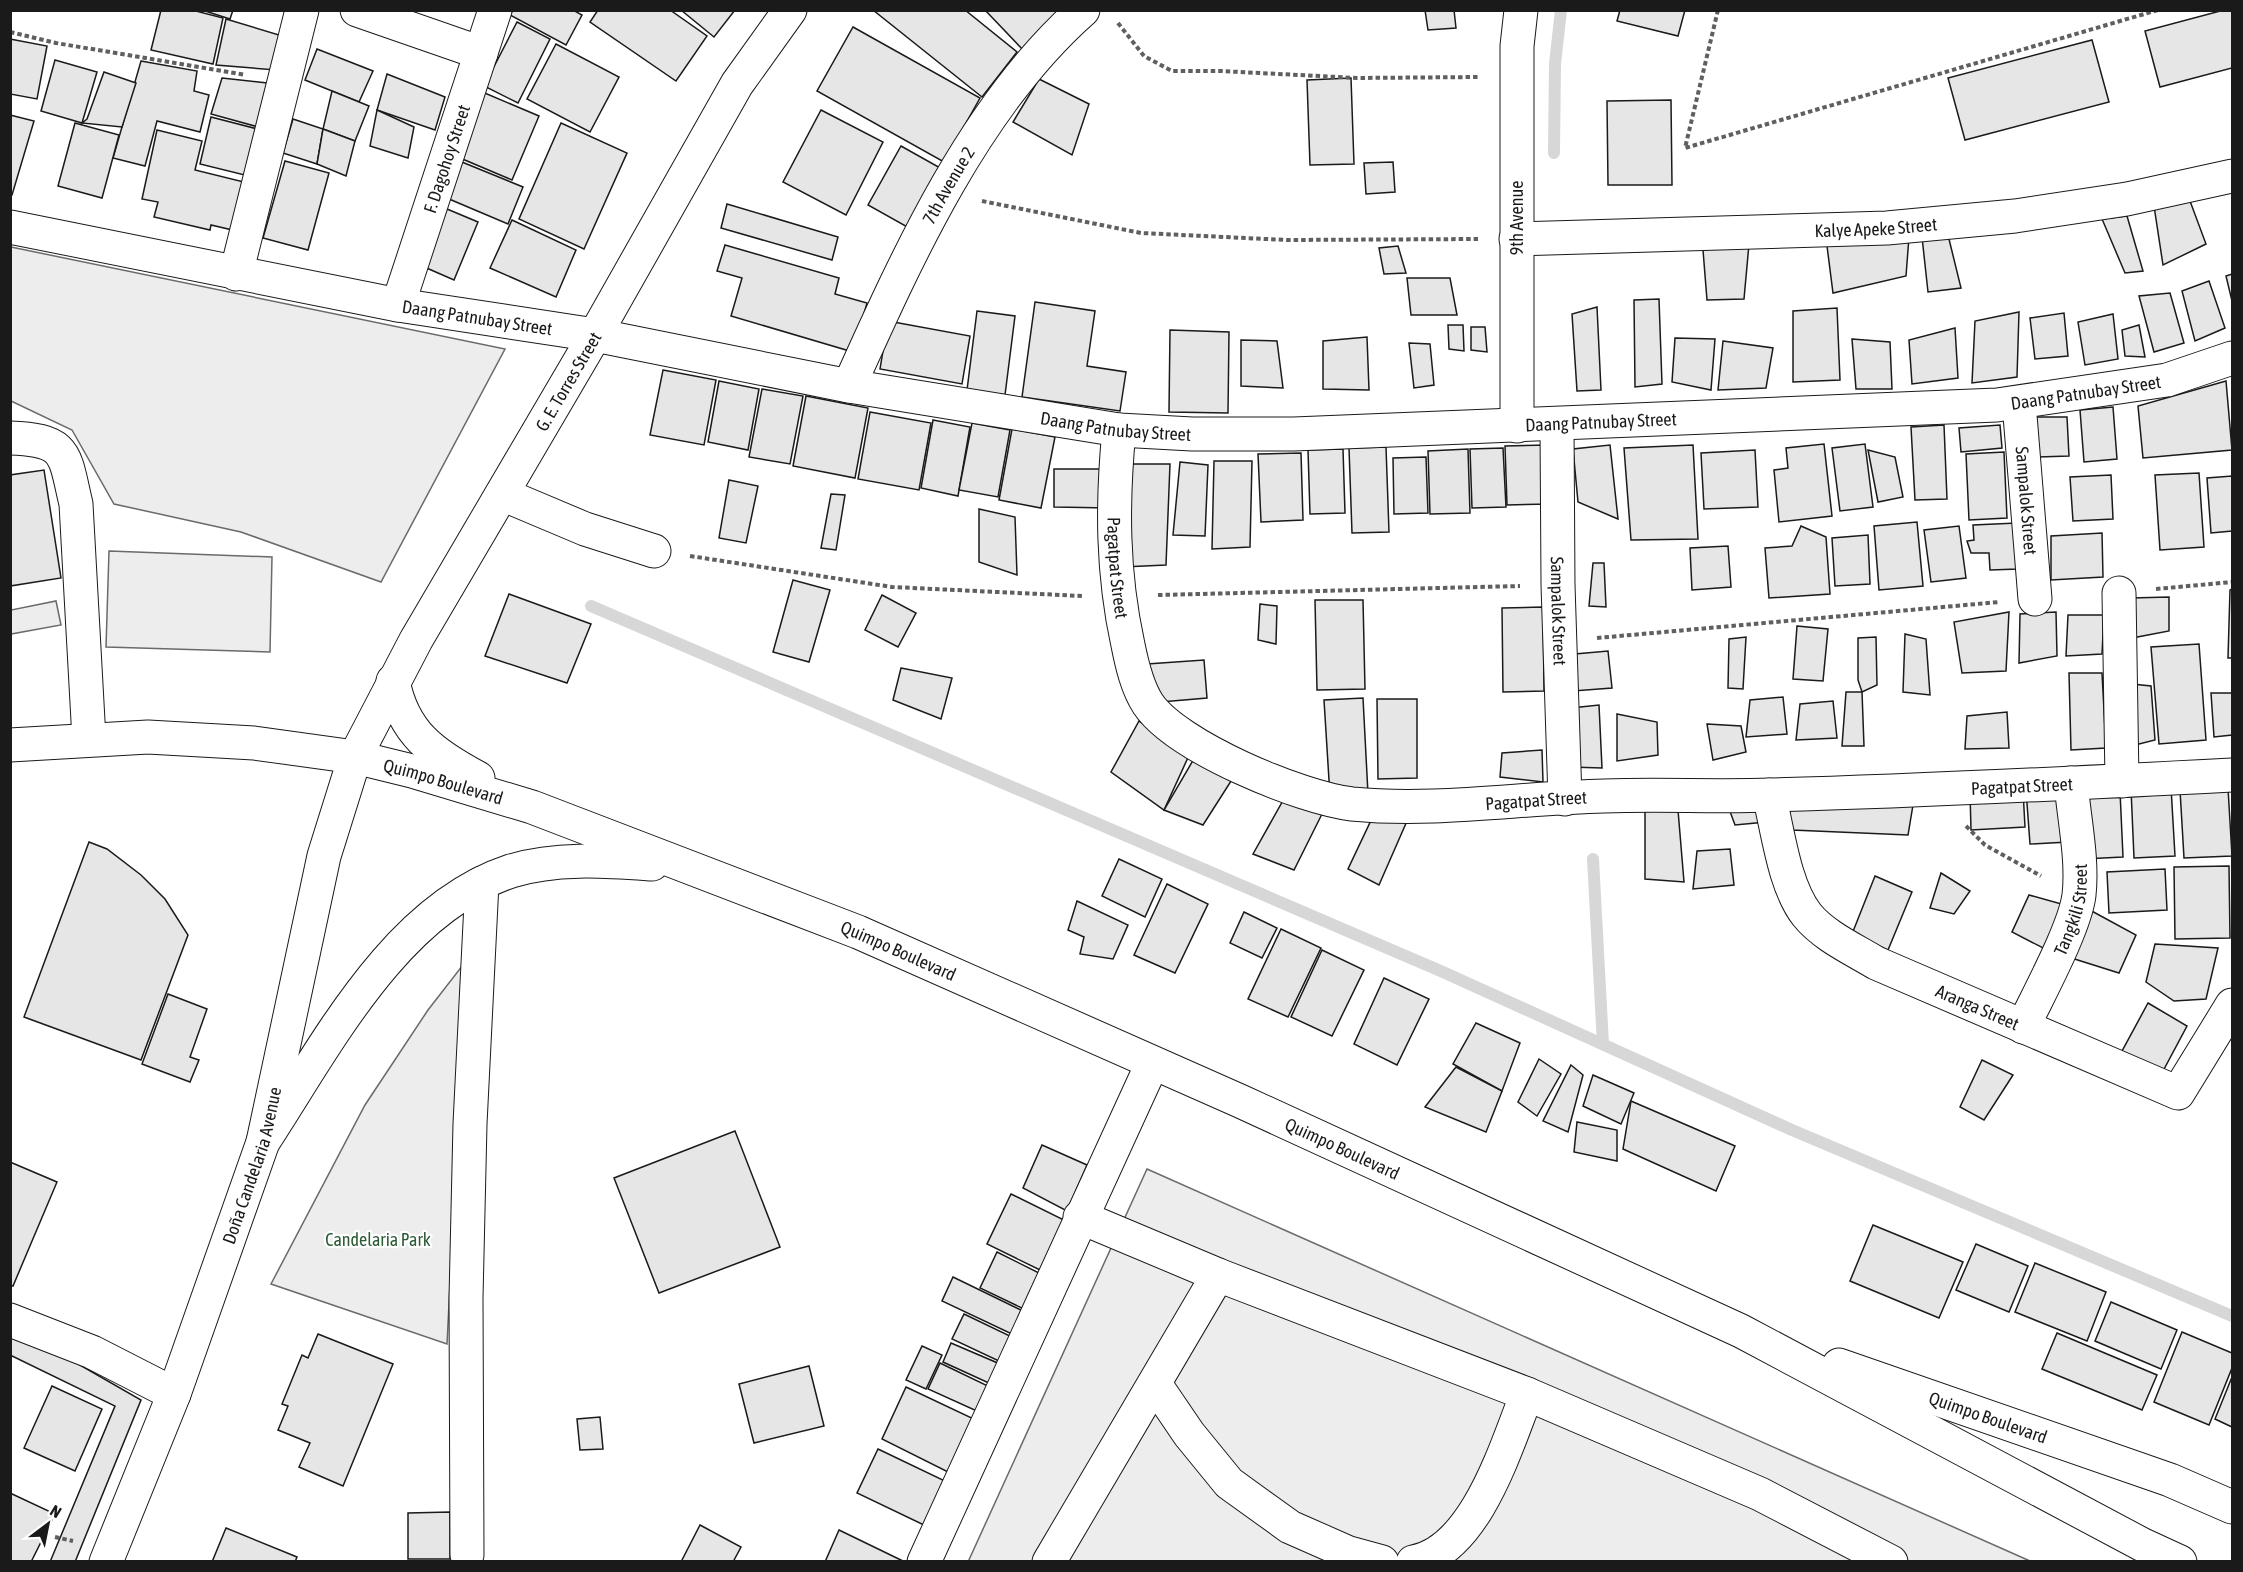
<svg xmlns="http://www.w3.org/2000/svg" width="2243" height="1572" viewBox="0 0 2243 1572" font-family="'Asap Condensed',sans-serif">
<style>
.built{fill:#ededed;stroke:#6a6a6a;stroke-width:1.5}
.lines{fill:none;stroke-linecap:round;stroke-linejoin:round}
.stream{stroke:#d7d7d7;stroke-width:12}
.building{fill:#e6e6e6;stroke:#1a1a1a;stroke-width:1.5}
.minor-casing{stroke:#1a1a1a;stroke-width:35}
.major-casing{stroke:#1a1a1a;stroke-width:35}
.path{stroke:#5f5f5f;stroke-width:4;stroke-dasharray:4.5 3;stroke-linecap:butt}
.minor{stroke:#fff;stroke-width:33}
.major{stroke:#fff;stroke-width:33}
.labels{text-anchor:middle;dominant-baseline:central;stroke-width:4.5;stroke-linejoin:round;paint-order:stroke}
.street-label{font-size:18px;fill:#1a1a1a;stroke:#fff}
.park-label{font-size:18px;fill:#2b5a34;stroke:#fff}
</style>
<rect width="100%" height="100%" fill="#fff"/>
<!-- built -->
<g class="built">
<polygon points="10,247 11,247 505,349 381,582 241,532 114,504 72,430 11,401"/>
<polygon points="109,551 272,557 270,652 106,647"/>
<polygon points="56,601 61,625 11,634 11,610"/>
<polygon points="466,961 447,1344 271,1284 365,1105 428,1010"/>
<polygon points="1147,1169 2030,1561 968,1562"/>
</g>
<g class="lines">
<!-- stream -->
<g class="stream">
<polyline points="1554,153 1555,64 1561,10"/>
<polyline points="591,606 1443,972 1792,1130 2232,1316"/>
<polyline points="1593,859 1603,1044"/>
</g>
</g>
<!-- building -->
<g class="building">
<polygon points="161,10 192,10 223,18 213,64 151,50"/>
<polygon points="202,10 233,10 230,19"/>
<polygon points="513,10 573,10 582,15 566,45 510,15"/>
<polygon points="598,10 670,10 707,36 676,81 590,22"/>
<polygon points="681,10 735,10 714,37"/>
<polygon points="873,10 965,10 1017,52 982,97"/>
<polygon points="985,10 1066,10 1024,51"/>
<polygon points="1425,10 1454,10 1456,28 1428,30"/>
<polygon points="1620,10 1685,10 1678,36 1617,21"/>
<polygon points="2224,10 2232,10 2232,68 2160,87 2145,31"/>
<polygon points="226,19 279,35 276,70 216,65"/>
<polygon points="517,22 550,39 518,103 484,86"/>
<polygon points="853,27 980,98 944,162 817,91"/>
<polygon points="10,39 47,46 37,99 10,94"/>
<polygon points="2092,40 2109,102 1965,140 1948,78"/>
<polygon points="556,44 619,77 590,132 527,99"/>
<polygon points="317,49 373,71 359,102 305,80"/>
<polygon points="55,60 97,72 82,123 41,111"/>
<polygon points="141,61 197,71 194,91 209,95 200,132 157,121 145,166 113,158"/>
<polygon points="104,72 136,83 122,127 82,123 87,119"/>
<polygon points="387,74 445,97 435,130 377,110"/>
<polygon points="222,78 276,84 262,128 211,114"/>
<polygon points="1351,78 1354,164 1310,165 1307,80"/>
<polygon points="1039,79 1089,104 1072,155 1013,122"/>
<polygon points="332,91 369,106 355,141 323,129"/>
<polygon points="480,91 539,116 512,180 453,155"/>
<polygon points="1671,100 1672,185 1608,185 1607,101"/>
<polygon points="377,110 414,127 408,158 370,146"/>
<polygon points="821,110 883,142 846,215 783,182"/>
<polygon points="10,115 34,121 12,195 10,195"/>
<polygon points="211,117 269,132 257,178 200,164"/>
<polygon points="293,119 323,129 317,164 283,153"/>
<polygon points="75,123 119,135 102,198 58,186"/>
<polygon points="561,123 627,153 584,249 519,219"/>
<polygon points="323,129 355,141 346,176 317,164"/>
<polygon points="157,130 202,141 195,170 252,184 241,232 211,225 210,230 154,217 158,202 142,199"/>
<polygon points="901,146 951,174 918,233 868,205"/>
<polygon points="457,160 523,187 508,224 442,196"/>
<polygon points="285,161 329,173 308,250 263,238"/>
<polygon points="1393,162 1395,192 1366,194 1364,163"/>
<polygon points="2190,201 2206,244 2163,265 2154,206"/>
<polygon points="727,204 838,237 832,260 721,228"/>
<polygon points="447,209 478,222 454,280 422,266"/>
<polygon points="2127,216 2143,271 2125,273 2102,219"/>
<polygon points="512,220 576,250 556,297 490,268"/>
<polygon points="1948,235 1961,288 1928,292 1922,237"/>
<polygon points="1909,237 1906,276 1833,293 1827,246"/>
<polygon points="1749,244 1744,299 1707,300 1703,250"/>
<polygon points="725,245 839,278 835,294 867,303 853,352 731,316 742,278 717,271"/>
<polygon points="1398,246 1406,273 1384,274 1379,248"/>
<polygon points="2232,274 2232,301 2226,276"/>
<polygon points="1407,278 1450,278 1457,315 1411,315"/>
<polygon points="2209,281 2225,328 2195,341 2182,291"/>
<polygon points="2170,293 2184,343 2154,352 2139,296"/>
<polygon points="1659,299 1662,384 1635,387 1634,300"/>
<polygon points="1035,302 1095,311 1087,366 1126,372 1120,411 1022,397"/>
<polygon points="1597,307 1601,390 1577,391 1572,314"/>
<polygon points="1837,308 1840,380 1793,382 1793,311"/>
<polygon points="977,311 1015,316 1005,395 967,390"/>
<polygon points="2019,312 2017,377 1972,383 1975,321"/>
<polygon points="2064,313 2068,356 2035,359 2030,318"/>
<polygon points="2113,314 2118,359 2085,365 2078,322"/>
<polygon points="888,321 970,336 962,384 880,369"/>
<polygon points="1448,325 1463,325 1464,351 1449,349"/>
<polygon points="2139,325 2145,357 2125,356 2122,330"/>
<polygon points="1471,327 1485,327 1487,352 1471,350"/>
<polygon points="1955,328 1958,378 1912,384 1909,340"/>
<polygon points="1170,330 1229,332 1228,413 1169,412"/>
<polygon points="1367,337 1369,390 1323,389 1323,341"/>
<polygon points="1675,338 1715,339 1711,390 1672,382"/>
<polygon points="1852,339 1890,342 1892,389 1856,389"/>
<polygon points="1241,340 1277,341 1283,388 1241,386"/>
<polygon points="1723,341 1773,348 1766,388 1718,390"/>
<polygon points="1409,343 1430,344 1434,385 1414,388"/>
<polygon points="663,370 716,380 704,445 650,435"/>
<polygon points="719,381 759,389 748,450 708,442"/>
<polygon points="2226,381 2232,450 2143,458 2138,406"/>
<polygon points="762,389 803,396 790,464 749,457"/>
<polygon points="806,396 868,408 855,478 793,466"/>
<polygon points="2113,407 2117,459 2084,462 2080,410"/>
<polygon points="870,412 931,423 919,490 858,479"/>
<polygon points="2036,417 2067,417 2069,456 2038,457"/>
<polygon points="933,420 970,427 958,496 921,488"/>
<polygon points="972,423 1010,430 998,497 959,490"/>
<polygon points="1944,425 1947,499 1915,500 1911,427"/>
<polygon points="2000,425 2002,448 1961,452 1959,428"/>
<polygon points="1012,429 1055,437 1041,508 999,500"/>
<polygon points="1824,444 1832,516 1779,522 1774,470 1788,468 1786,448"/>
<polygon points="1865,444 1873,507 1840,511 1832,448"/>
<polygon points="1549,445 1551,504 1507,505 1505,446"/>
<polygon points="1610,445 1618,519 1578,502 1573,449"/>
<polygon points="1693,445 1698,539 1631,540 1624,448"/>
<polygon points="1386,447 1389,532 1352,533 1349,448"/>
<polygon points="1503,448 1506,507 1472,508 1470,449"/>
<polygon points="1343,449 1345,513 1310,514 1308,450"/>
<polygon points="1468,449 1470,513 1430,514 1428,451"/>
<polygon points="1755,450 1758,507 1704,509 1701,453"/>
<polygon points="1868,450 1895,457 1903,497 1878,502"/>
<polygon points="2004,452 2007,518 1969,520 1966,454"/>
<polygon points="1301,453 1303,520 1261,522 1258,454"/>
<polygon points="1426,457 1428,513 1394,514 1393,458"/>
<polygon points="1214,461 1252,461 1250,547 1212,549"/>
<polygon points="1180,462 1208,465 1205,536 1173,535"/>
<polygon points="1127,464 1170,464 1166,565 1123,567"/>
<polygon points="1054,469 1110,469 1110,508 1054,507"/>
<polygon points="44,470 61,578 10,586 10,475"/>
<polygon points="2199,473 2204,547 2160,550 2155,475"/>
<polygon points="2111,475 2113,519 2073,521 2070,477"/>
<polygon points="2232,476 2232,531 2211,533 2207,478"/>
<polygon points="729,480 758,486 746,543 719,538"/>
<polygon points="831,494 845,495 836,550 821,548"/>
<polygon points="979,509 1015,517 1017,575 979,562"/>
<polygon points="1917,522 1923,586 1879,590 1874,526"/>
<polygon points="2017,523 2018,569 1990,570 1989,553 1971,553 1967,541 1974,540 1973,525"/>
<polygon points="1801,526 1826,537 1830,594 1769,598 1765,548 1792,546"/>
<polygon points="1959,526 1966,578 1931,582 1924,530"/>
<polygon points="2102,533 2103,577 2051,580 2051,536"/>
<polygon points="1868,535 1870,584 1835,586 1832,538"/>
<polygon points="1728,546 1731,587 1692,590 1690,548"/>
<polygon points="1593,563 1604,563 1606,607 1589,606"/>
<polygon points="793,580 830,590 809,662 773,652"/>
<polygon points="2232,589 2232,658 2228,658 2230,590"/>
<polygon points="509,594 591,624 567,683 485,656"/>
<polygon points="882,595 916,613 898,647 865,630"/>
<polygon points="2169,597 2169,631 2132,638 2131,598"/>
<polygon points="1315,600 1363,600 1365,689 1317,690"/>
<polygon points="1260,604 1277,606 1276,644 1258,640"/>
<polygon points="1543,607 1544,691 1503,692 1502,608"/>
<polygon points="2009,612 2006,671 1962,673 1954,622"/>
<polygon points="2056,612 2057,656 2019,663 2020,614"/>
<polygon points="2068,615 2104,615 2102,654 2066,656"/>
<polygon points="1797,626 1828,629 1823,681 1793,679"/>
<polygon points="1905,634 1926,639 1930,695 1903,692"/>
<polygon points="1746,637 1743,689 1728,688 1729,639"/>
<polygon points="1876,637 1877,685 1862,692 1858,680 1858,638"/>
<polygon points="2199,644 2206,740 2159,744 2151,647"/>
<polygon points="1608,651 1612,688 1573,691 1575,654"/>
<polygon points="1204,660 1207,698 1149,703 1147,664"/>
<polygon points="901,668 952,678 941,719 893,700"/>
<polygon points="2069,673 2102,673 2106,748 2071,750"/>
<polygon points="2132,684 2151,686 2155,740 2131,746"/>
<polygon points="1846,692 1862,692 1864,746 1842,746"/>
<polygon points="2211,693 2232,693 2232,735 2214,737"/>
<polygon points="1783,697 1787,734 1746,737 1750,700"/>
<polygon points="1363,698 1368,794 1330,796 1324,700"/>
<polygon points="1377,699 1417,699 1417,778 1378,779"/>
<polygon points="1833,701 1837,738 1796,740 1800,704"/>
<polygon points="1599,705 1602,768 1570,767 1571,708"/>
<polygon points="2007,712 2009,748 1965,749 1967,716"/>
<polygon points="1617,714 1657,722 1658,755 1617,761"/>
<polygon points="1139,721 1191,751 1164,810 1111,772"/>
<polygon points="1707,724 1741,726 1746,752 1713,760"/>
<polygon points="1542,750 1543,782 1500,777 1502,753"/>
<polygon points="1195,757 1233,778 1203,825 1164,810"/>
<polygon points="2171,787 2175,856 2134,858 2131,789"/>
<polygon points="2228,788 2232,856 2184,858 2180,790"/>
<polygon points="2065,789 2068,842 2030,844 2026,790"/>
<polygon points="2023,790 2025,827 1971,830 1970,793"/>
<polygon points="2120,791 2123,857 2083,859 2079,793"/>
<polygon points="1285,797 1323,812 1294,870 1253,854"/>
<polygon points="1914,799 1908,835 1792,830 1788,805"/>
<polygon points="1761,804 1766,822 1735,825 1728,806"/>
<polygon points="1678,810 1684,882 1645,879 1645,811"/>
<polygon points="1375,812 1407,821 1379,885 1348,869"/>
<polygon points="89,842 107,849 141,875 165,899 188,935 141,1060 24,1017"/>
<polygon points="1730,849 1734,885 1693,889 1697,851"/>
<polygon points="1119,859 1162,879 1145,917 1102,896"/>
<polygon points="2229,866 2230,938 2175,939 2174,867"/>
<polygon points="2165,869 2167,910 2109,913 2107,872"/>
<polygon points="1941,873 1970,891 1954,914 1930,908"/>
<polygon points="1875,876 1912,892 1888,950 1852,934"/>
<polygon points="1167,884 1208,904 1175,973 1134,955"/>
<polygon points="2029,895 2065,905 2049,951 2012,932"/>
<polygon points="1077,901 1128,925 1113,959 1080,954 1084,937 1068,930"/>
<polygon points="2088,909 2136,935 2119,973 2065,956"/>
<polygon points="1244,912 1277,928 1262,958 1230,943"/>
<polygon points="1281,929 1321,948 1288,1017 1248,999"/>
<polygon points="2155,944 2218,948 2206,999 2174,1001 2146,982"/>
<polygon points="1322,950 1364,970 1332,1036 1291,1017"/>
<polygon points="1384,978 1429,999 1397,1065 1354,1044"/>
<polygon points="168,994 207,1009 190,1057 199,1060 190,1082 142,1064"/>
<polygon points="2148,1003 2187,1026 2163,1071 2121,1053"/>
<polygon points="1476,1023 1520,1043 1502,1091 1453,1064"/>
<polygon points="1539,1059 1561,1074 1537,1116 1518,1102"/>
<polygon points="1982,1060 2013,1075 1984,1120 1960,1107"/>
<polygon points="1571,1065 1583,1075 1568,1132 1543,1121"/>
<polygon points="1456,1067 1502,1091 1486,1132 1425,1107"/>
<polygon points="1593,1075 1634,1093 1621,1124 1583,1106"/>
<polygon points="1631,1101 1735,1146 1716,1191 1623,1149"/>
<polygon points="1577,1122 1617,1130 1617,1161 1574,1152"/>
<polygon points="735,1131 780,1247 659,1293 614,1178"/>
<polygon points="1042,1145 1087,1165 1067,1211 1023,1188"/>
<polygon points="10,1162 57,1182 13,1286 10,1285"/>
<polygon points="1011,1194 1064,1220 1040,1270 987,1244"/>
<polygon points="1873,1225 1963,1262 1939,1318 1850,1281"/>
<polygon points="1976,1244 2028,1266 2009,1312 1956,1290"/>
<polygon points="997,1252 1043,1275 1026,1310 980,1288"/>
<polygon points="2035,1263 2106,1292 2087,1341 2015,1312"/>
<polygon points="953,1277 1025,1312 1014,1335 942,1301"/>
<polygon points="2111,1302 2177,1330 2161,1369 2095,1341"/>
<polygon points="964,1314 1012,1337 1001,1362 952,1339"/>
<polygon points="2182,1332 2232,1353 2232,1368 2209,1425 2154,1402"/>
<polygon points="2057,1333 2157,1375 2142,1410 2042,1369"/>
<polygon points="10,1334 73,1361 141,1400 75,1562 50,1562 115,1406 10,1355"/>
<polygon points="318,1334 393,1364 343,1486 299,1467 310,1443 278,1430 288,1406 282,1404 302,1355 308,1358"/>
<polygon points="951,1343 1000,1364 991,1384 943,1362"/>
<polygon points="922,1346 942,1355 926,1389 906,1380"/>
<polygon points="940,1363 990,1387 979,1412 928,1389"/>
<polygon points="809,1366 824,1426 754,1443 739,1384"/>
<polygon points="2232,1377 2232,1427 2215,1419"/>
<polygon points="52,1386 102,1409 75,1471 24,1448"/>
<polygon points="906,1387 976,1420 952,1474 882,1439"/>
<polygon points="600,1417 603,1449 580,1450 577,1419"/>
<polygon points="878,1449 945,1481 926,1526 857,1493"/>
<polygon points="10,1493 55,1514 31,1562 10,1562"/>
<polygon points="450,1512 450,1559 408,1559 408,1513"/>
<polygon points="700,1525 741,1547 733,1562 681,1562"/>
<polygon points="226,1528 297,1557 295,1562 212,1562"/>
<polygon points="839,1530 905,1562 825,1562"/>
</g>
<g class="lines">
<defs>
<g id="minor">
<polyline points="357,10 481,53"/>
<path id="s1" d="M10,227L398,305L595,335L849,386L1119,430L1192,434H1294L1997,405L2167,380L2232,358"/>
<path id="s2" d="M1516,239L1887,228L2015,216L2127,199L2232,176"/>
<polyline points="236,274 302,10"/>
<path id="s3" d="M398,305L495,10"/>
<path id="s4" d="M849,386C907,257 975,105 1083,10"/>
<path id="s5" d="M2019,403L2035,599"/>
<path id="s6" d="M1557,425L1558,585L1565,799"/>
<polyline points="1517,426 1517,46 1521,10"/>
<path id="s7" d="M1119,430C1112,504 1112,572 1128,645C1132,665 1137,687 1148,704C1177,747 1301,798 1352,804C1436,812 1520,798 1604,796C1660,794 1716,797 1772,795C1925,791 2079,783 2232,775"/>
<path d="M10,438C68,440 64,453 76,504L89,739"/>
<polyline points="502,494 585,529 654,551"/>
<polyline points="2119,593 2122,781"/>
<path id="s8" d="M1769,795C1778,831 1784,886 1807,915C1824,936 1853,949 1876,963L2178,1093L2232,1005"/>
<path id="s9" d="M2023,1027C2038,995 2075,928 2079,895C2083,859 2074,819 2071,783"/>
<polyline points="1080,1217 1218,1275 1527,1394 1760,1494 1891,1562"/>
<polyline points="10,1320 92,1352 174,1394"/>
<polyline points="1155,1384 1189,1434 1229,1483 1290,1527 1349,1553 1382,1562"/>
<polyline points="467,1555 466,1298 470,1124 482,883"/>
<path id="s10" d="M106,1562L174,1394L263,1142L324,856L355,757"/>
<polyline points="924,1562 1152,1064"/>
<polyline points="1049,1562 1218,1275"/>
<path d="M1413,1562C1476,1551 1506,1446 1527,1394"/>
</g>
<g id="major">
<path d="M393,681C403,733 433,754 478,778"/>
<path id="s11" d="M10,745L148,737L254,743L355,757L412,771L532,807L858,932L1240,1101L1741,1331L2143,1545L2180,1562"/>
<path id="s12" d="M355,757L416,640L595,335L737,84L790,10"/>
<path d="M263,1142C326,1046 395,909 511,871C556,857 607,861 652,864"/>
<path id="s13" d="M1839,1365L2170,1480L2232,1507"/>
</g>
</defs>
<!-- minor casing -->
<use href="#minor" class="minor-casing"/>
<!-- major casing -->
<use href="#major" class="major-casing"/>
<!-- path -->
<g class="path">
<polyline points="1718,10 1685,148 2158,10"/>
<polyline points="1118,23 1144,56 1172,71 1221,71 1357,78 1480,77"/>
<polyline points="10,32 56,43 246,75"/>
<polyline points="982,201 1141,233 1287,240 1478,239"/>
<polyline points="690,556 892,587 1082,596"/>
<polyline points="2156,589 2232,582"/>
<polyline points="1158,595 1520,586"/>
<polyline points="1597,638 1999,602"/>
<polyline points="1966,826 1985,845 2041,876"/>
<polyline points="55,1537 73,1541"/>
</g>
<!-- minor -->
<use href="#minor" class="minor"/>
<!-- major -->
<use href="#major" class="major"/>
</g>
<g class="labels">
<!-- street labels -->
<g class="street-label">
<text stroke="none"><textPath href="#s3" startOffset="154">F. Dagohoy Street</textPath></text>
<text stroke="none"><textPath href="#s4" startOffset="224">7th Avenue 2</textPath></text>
<text transform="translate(1516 218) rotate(-90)">9th Avenue</text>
<text stroke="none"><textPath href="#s2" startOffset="360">Kalye Apeke Street</textPath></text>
<text stroke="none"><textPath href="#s1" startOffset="476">Daang Patnubay Street</textPath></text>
<text stroke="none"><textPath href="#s12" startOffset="432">G. E. Torres Street</textPath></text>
<text stroke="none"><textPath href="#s1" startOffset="2096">Daang Patnubay Street</textPath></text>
<text stroke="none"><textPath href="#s1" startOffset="1610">Daang Patnubay Street</textPath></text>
<text stroke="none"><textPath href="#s1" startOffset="1124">Daang Patnubay Street</textPath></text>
<text stroke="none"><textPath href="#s5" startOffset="98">Sampalok Street</textPath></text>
<text stroke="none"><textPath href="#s7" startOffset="138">Pagatpat Street</textPath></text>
<text stroke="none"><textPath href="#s6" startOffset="186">Sampalok Street</textPath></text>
<text stroke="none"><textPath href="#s11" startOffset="438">Quimpo Boulevard</textPath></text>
<text stroke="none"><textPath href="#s7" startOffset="1180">Pagatpat Street</textPath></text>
<text stroke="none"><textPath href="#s7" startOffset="694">Pagatpat Street</textPath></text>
<text stroke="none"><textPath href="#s9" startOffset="128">Tangkili Street</textPath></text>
<text stroke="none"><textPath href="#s11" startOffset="924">Quimpo Boulevard</textPath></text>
<text stroke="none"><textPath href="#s8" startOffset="322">Aranga Street</textPath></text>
<text stroke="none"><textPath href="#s11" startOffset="1410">Quimpo Boulevard</textPath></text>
<text stroke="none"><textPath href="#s10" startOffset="423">Doña Candelaria Avenue</textPath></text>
<text stroke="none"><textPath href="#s13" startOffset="158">Quimpo Boulevard</textPath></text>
</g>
<!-- park labels -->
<g class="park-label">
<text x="378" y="1239">Candelaria Park</text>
</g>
</g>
<!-- border -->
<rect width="2243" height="1572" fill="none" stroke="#1a1a1a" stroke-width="24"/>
<!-- north arrow -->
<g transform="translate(48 1524) rotate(32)" stroke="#ffffff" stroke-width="4.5" paint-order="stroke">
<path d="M0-4.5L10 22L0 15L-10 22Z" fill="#1a1a1a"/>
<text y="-9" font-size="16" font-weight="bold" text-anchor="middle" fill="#1a1a1a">N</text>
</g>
</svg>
